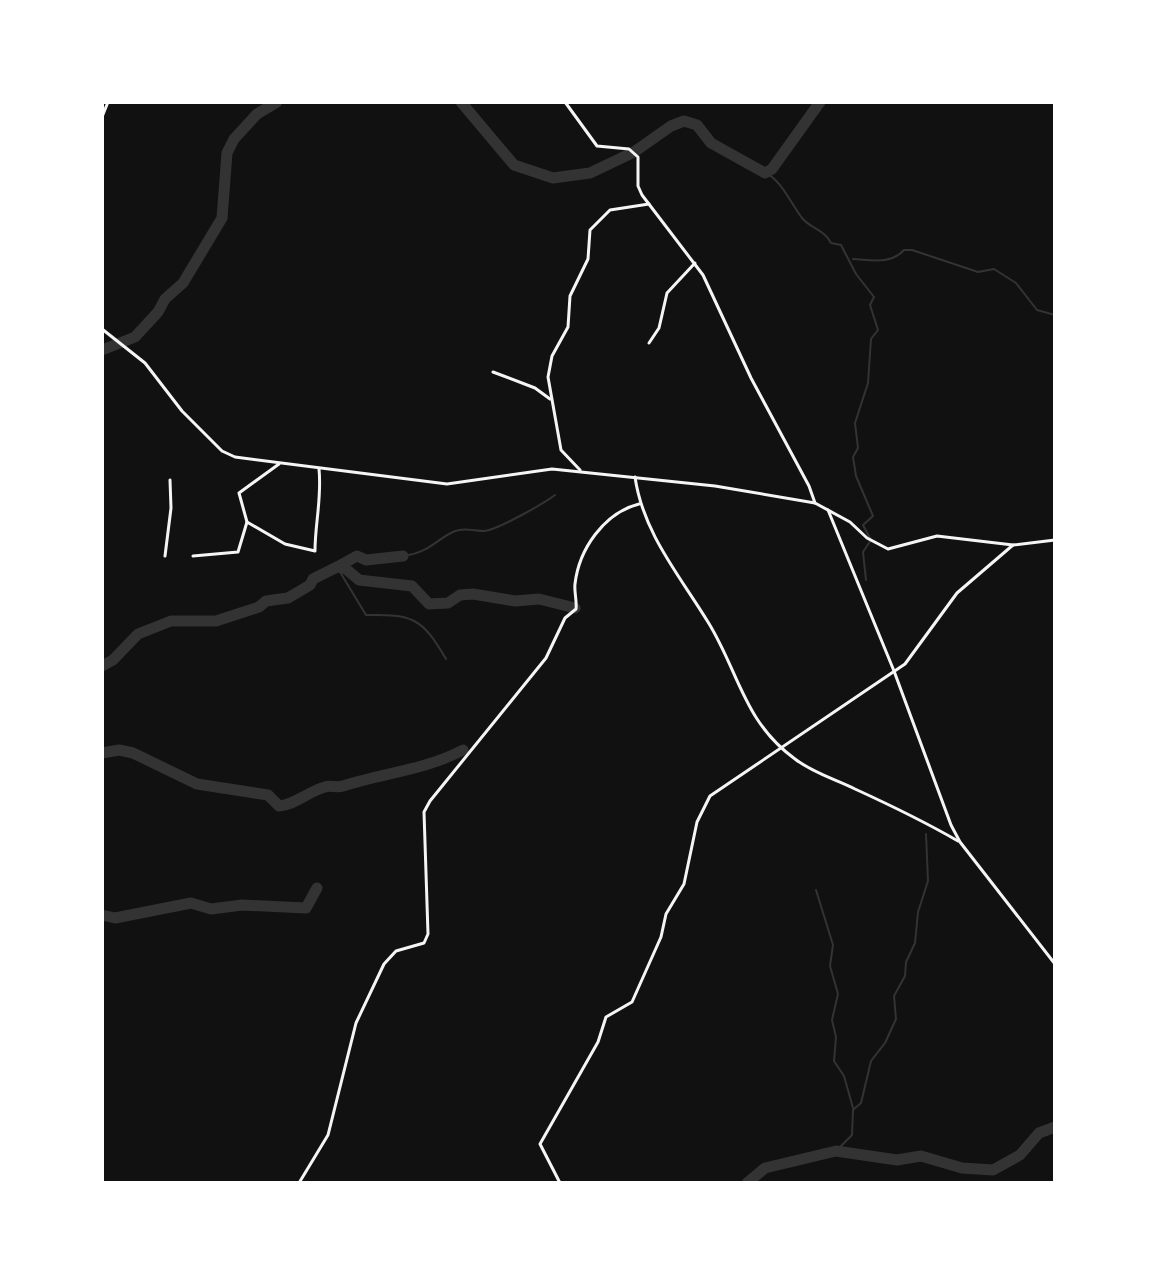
<svg xmlns="http://www.w3.org/2000/svg" width="1157" height="1285" viewBox="0 0 1157 1285" font-family="Karla,sans-serif">
<style>
.lines{fill:none;stroke-linecap:round;stroke-linejoin:round}
.stream{stroke:#333;stroke-width:2}
.river{stroke:#333;stroke-width:11}
.minor{stroke:#f5f5f5;stroke-width:3}
.tertiary{stroke:#f5f5f5;stroke-width:3}
</style>
<rect width="100%" height="100%" fill="#111"/>
<g class="lines">
<!-- stream -->
<g class="stream">
<path d="M765,173C780,178 792,205 802,218C811,229 824,229 831,243L841,245L856,274L874,297L870,305L878,330L871,339L868,383L855,423L858,448L853,457L856,476L873,516L863,525L871,540L863,552L866,580"/>
<path d="M853,259C872,260 890,265 904,250H912L978,272L994,269L1016,283L1037,310L1055,315"/>
<path d="M403,556C434,552 440,534 459,530C467,528 476,531 484,531C497,530 543,504 555,495"/>
<path d="M337,567L366,615C413,614 422,618 446,659"/>
<polyline points="816,890 833,945 830,966 838,994 832,1020 836,1037 834,1061 844,1076 853,1108"/>
<polyline points="836,1151 852,1135 853,1110 861,1103 871,1061 885,1043 896,1019 894,996 905,976 906,962 915,943 918,912 928,881 926,834"/>
</g>
<!-- river -->
<g class="river">
<polyline points="461,102 514,165 553,178 590,173 634,152 671,126 684,121 697,125 711,143 765,173 772,169 820,102"/>
<polyline points="102,350 135,337 158,312 165,299 183,283 222,218 227,153 234,139 257,114 277,102"/>
<polyline points="337,567 357,556 366,560 403,556"/>
<polyline points="102,666 113,660 138,634 171,621 216,621 259,607 266,601 288,598 310,585 313,579 337,567 346,569 359,580 412,586 429,604 448,603 460,595 473,594 515,601 539,599 575,608"/>
<path d="M102,753L119,750L133,753L197,784L268,795L279,806C295,805 309,791 325,787C331,785 337,788 343,786C383,773 425,770 463,750"/>
<polyline points="102,915 115,918 191,903 211,909 242,905 306,908 317,888"/>
<polyline points="747,1183 765,1168 836,1151 897,1160 921,1156 962,1168 993,1170 1020,1155 1039,1133 1055,1127"/>
</g>
<!-- minor -->
<g class="minor">
<polyline points="649,343 659,328 667,293 695,263"/>
<polyline points="493,372 535,388 550,399"/>
<polyline points="580,470 561,450 548,377 552,356 568,327 570,296 588,259 590,230 610,210 649,204"/>
<path d="M635,477C643,533 680,576 708,622C739,672 743,721 795,759C813,773 835,779 855,789C890,805 925,822 958,841"/>
<path d="M247,522L285,544L315,551C315,523 322,498 319,469"/>
<polyline points="165,556 171,508 170,480"/>
<polyline points="193,556 238,552 247,522 239,493 279,464"/>
<path d="M299,1183L328,1135L356,1023L384,964L396,951L424,943L428,934L424,812L430,801L546,658L565,618L576,609C577,600 574,592 575,584C579,549 604,513 639,504"/>
<polyline points="560,1183 540,1144 598,1042 606,1017 632,1002 661,937 666,914 684,884 697,822 710,796 905,664 957,593 1013,545"/>
</g>
<!-- tertiary -->
<g class="tertiary">
<polyline points="565,102 597,146 629,149 638,157 638,186 642,195 703,275 751,378 809,486 815,503"/>
<polyline points="102,117 108,102"/>
<polyline points="102,329 145,363 182,411 222,451 235,457 447,484 552,469 715,486 815,503 850,522 867,538 888,549 937,536 1013,545 1055,540"/>
<polyline points="828,510 894,671 951,825 960,842 1055,964"/>
</g>
</g>
<!-- border -->
<rect width="1157" height="1285" fill="none" stroke="#ffffff" stroke-width="208"/>
</svg>
